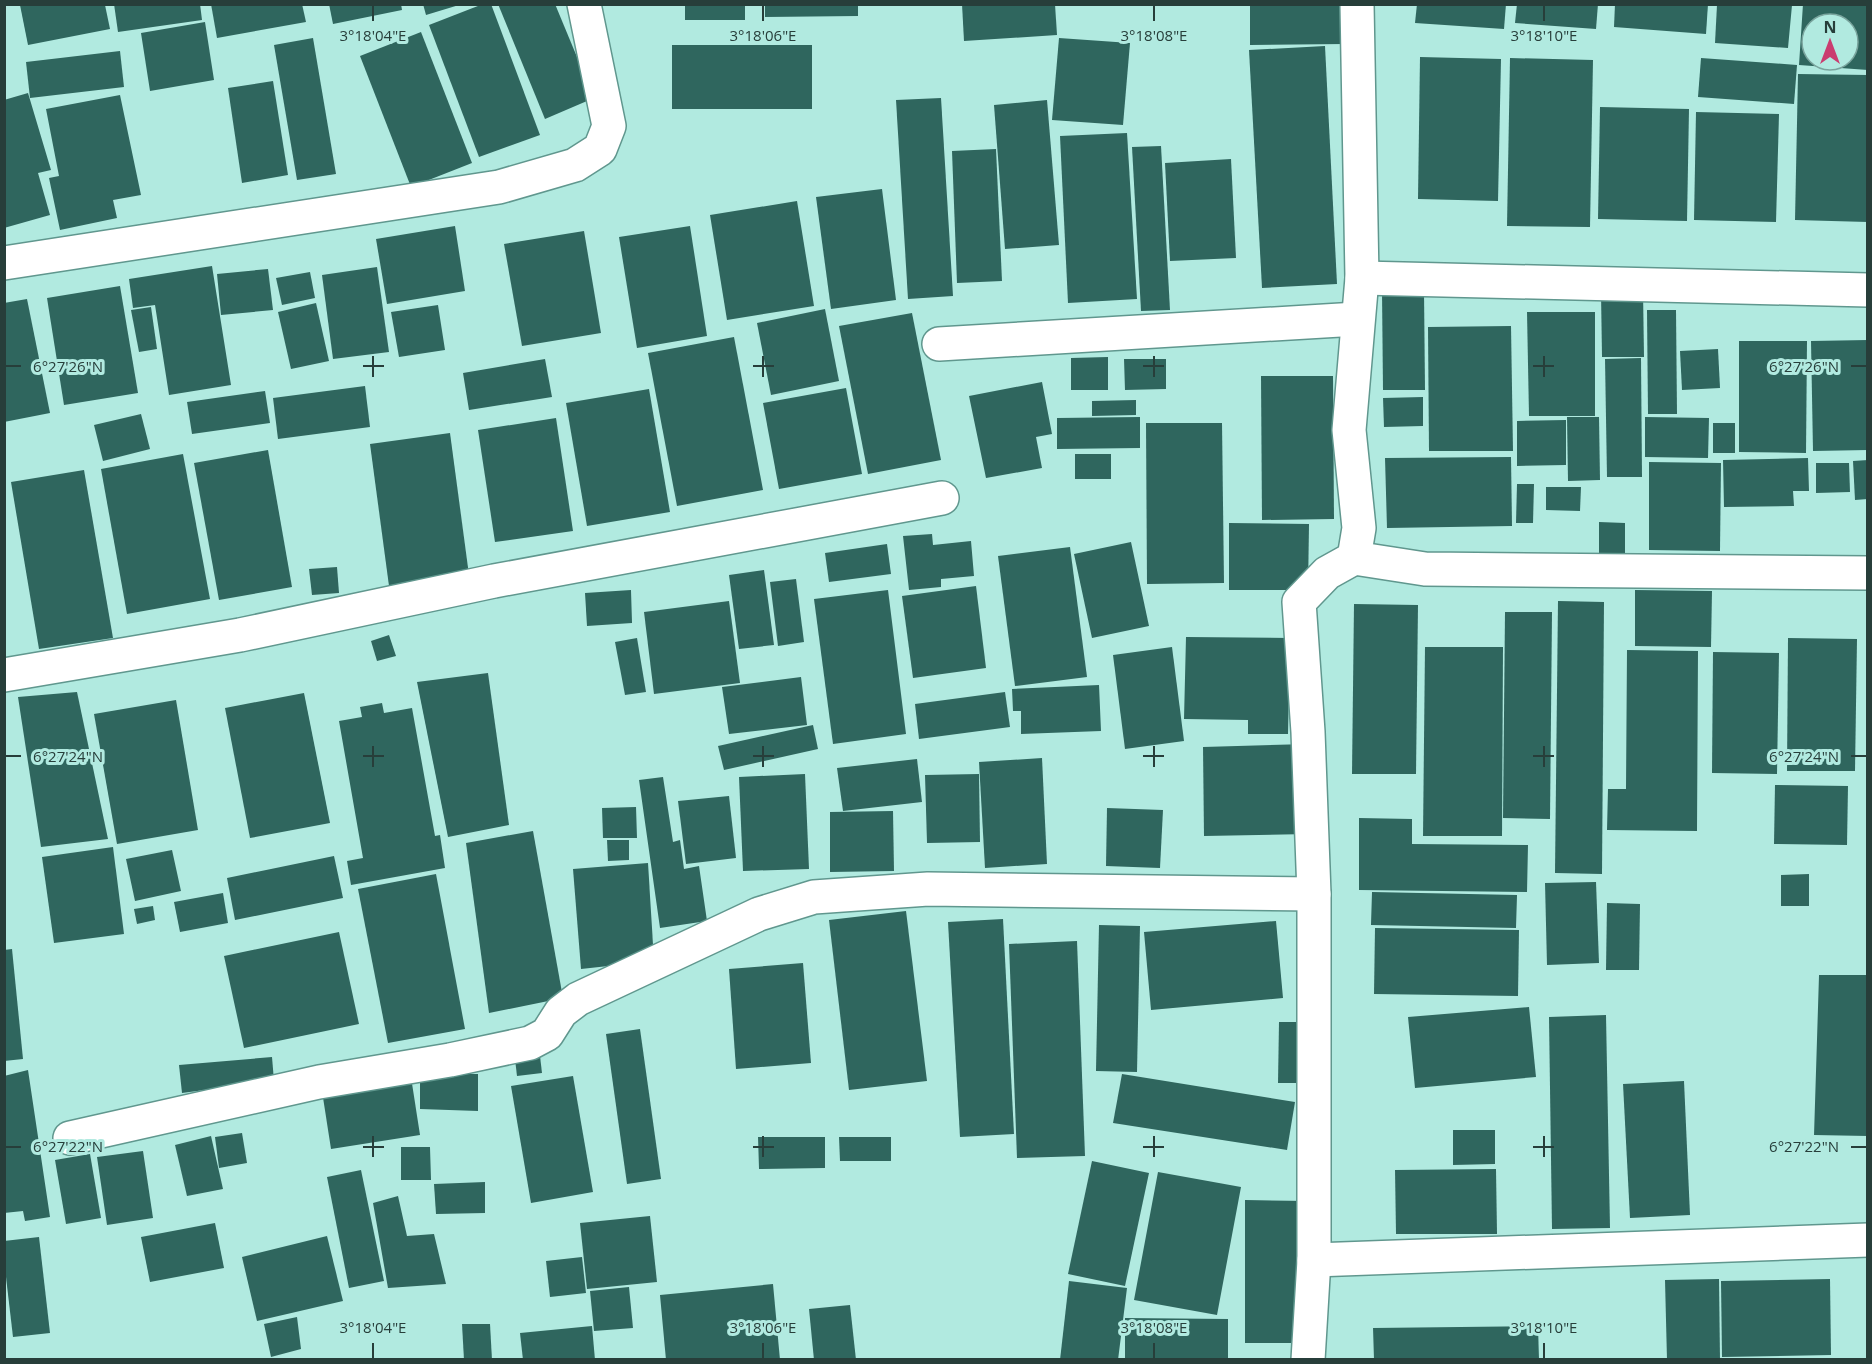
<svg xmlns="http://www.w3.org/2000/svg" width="1872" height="1364" viewBox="0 0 1872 1364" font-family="'Open Sans',sans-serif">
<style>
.building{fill:#2f665e;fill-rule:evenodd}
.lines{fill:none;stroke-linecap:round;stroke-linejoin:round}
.minor-casing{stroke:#60978e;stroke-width:36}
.minor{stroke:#fff;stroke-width:33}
.ticks{fill:none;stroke:#273e3a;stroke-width:2}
.ticks-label{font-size:15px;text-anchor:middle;fill:#273e3a;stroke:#b1eae0;stroke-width:6;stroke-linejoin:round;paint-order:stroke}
</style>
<rect width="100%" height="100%" fill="#b1eae0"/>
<!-- building -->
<g class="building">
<polygon points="114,4 200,4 202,20 118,32"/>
<polygon points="211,4 302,4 306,22 217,38"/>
<polygon points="329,4 401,4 402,10 333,24"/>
<polygon points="423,4 459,4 459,5 426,15"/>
<polygon points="483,4 491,4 540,135 479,157 429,25"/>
<polygon points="498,4 555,4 594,98 545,119"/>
<rect x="685" y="4" width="60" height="16"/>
<polygon points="765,4 858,4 858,16 765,17"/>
<polygon points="962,4 1055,4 1057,35 964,41"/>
<polygon points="1250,4 1345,4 1345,44 1250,45"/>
<polygon points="1417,4 1506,4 1504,29 1415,23"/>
<polygon points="1517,4 1598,4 1596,29 1515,23"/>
<polygon points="1615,4 1708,4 1706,34 1614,27"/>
<path d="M1803,4H1868V70L1799,65ZM1812,24H1848V60H1812Z"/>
<polygon points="20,5 105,5 110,29 28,45"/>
<polygon points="1717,5 1792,5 1788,48 1715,43"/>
<polygon points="205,22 214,80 150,91 141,33"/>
<polygon points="421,32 472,163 411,187 360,56"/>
<polygon points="313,38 336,174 297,180 274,45"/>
<polygon points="1059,38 1130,43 1123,125 1052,120"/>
<rect x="672" y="45" width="140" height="64"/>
<polygon points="1325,46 1337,284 1262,288 1249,50"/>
<polygon points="120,51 124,87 30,98 26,62"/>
<polygon points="1420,57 1501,59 1498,201 1418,199"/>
<polygon points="1510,58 1593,60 1590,227 1507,226"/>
<polygon points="1701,58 1797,65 1794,104 1698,97"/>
<polygon points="1798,74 1868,75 1868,222 1795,220"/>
<polygon points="273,81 288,175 242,183 228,88"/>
<polygon points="28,93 51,170 38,173 50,215 4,228 4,100"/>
<polygon points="120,95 141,195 113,200 117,218 60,230 49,178 59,176 46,109"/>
<polygon points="941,98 953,296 908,299 896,100"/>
<polygon points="1047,100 1059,245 1005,249 994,105"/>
<polygon points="1600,107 1689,109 1687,221 1598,219"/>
<polygon points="1696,112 1779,114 1776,222 1694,220"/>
<polygon points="1127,133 1137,299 1068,303 1060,136"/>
<polygon points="1161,146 1170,310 1141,311 1132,147"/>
<polygon points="996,149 1002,281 957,283 952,151"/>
<polygon points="1231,159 1236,258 1170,261 1165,163"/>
<polygon points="882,189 896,300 831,309 816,197"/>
<polygon points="797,201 814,306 727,320 710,215"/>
<polygon points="455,226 465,291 387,304 376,239"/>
<polygon points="690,226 707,336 637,348 619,237"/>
<polygon points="584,231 601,333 522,346 504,244"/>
<polygon points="212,266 231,385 169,395 155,305 133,308 129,279"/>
<polygon points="377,267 389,352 333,359 322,275"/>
<polygon points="268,269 273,310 221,315 217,274"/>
<polygon points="310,272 315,298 282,305 276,278"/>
<polygon points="120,286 138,393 64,405 47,298"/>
<polygon points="1382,291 1424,291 1425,390 1383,390"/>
<polygon points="1643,291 1644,357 1602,357 1601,292"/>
<polygon points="27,299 50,413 4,422 4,303"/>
<polygon points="316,303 329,361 291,369 278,312"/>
<polygon points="438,305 445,350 399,357 391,312"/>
<polygon points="151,307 157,349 139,352 131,310"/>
<polygon points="825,309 839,381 771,395 757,323"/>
<polygon points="1647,310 1676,310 1677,414 1648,414"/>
<polygon points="1527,312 1595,312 1595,416 1529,416"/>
<polygon points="912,313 941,460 868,474 839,326"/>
<polygon points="1511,326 1513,451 1429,451 1428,327"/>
<polygon points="734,337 763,490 677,506 648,353"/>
<polygon points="1868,340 1868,450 1813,451 1811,341"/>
<polygon points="1739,341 1807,341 1806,453 1739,452"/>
<polygon points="1718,349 1720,388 1682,390 1680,351"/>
<polygon points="1108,357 1108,390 1071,390 1071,358"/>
<polygon points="1641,358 1642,477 1607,477 1605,359"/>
<polygon points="545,359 552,397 469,410 463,373"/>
<polygon points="1124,359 1166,359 1166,389 1125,390"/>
<polygon points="1261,376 1333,376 1334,519 1262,520"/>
<polygon points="1042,382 1052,434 1036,437 1042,468 986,478 969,396"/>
<polygon points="365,386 370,427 278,439 273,398"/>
<polygon points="846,388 862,474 779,489 763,403"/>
<polygon points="649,389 670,512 587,526 566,403"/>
<polygon points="265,391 270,423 192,434 187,402"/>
<polygon points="1423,397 1423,426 1384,427 1383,398"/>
<polygon points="1136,400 1136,415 1092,416 1092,401"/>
<polygon points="141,414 150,449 103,461 94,425"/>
<polygon points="1140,417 1140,448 1057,449 1057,418"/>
<polygon points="1567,417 1599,417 1600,480 1568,481"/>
<polygon points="1645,417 1709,418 1708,458 1645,457"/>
<polygon points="556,418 573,531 495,542 478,430"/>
<polygon points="1566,420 1566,465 1517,466 1517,421"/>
<polygon points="1146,423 1222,423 1224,583 1147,584"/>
<rect x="1713" y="423" width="22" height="30"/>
<polygon points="450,433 469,575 389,586 370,444"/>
<polygon points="268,450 292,587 219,600 194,463"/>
<polygon points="183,454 210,599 127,614 101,469"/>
<rect x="1075" y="454" width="36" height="25"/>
<polygon points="1511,457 1512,526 1387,528 1385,458"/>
<polygon points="1808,458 1809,491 1793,491 1794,506 1724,507 1723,460"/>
<polygon points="1868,460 1868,499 1855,500 1853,461"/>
<polygon points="1649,462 1721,463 1720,551 1649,550"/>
<polygon points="1816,463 1849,463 1850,492 1816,493"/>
<polygon points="84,470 113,638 39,649 11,482"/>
<polygon points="1517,484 1534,484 1533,523 1516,523"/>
<polygon points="1546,487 1581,487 1580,511 1546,510"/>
<polygon points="1599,522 1625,523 1625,557 1599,557"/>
<polygon points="1229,523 1309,524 1308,590 1229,590"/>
<polygon points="932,534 933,545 971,541 974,576 941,579 941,587 909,590 903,536"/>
<polygon points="1131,542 1149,626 1092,638 1074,554"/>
<polygon points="887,544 891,574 829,582 825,553"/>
<polygon points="1070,547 1087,677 1015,686 998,556"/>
<polygon points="337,567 339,593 312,595 309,569"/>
<polygon points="764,570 774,645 739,649 729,575"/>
<polygon points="796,579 804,642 778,646 770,582"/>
<polygon points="976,586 986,668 913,678 902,596"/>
<polygon points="631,590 632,623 587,626 585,593"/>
<polygon points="888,590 906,734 833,744 814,599"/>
<polygon points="1635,590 1712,591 1711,647 1635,646"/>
<polygon points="729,601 740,683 654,694 644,612"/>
<polygon points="1558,601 1604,602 1602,874 1555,873"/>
<polygon points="1354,604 1418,605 1416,774 1352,774"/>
<polygon points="1505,612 1552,612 1550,819 1503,818"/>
<polygon points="389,635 396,656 377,661 371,641"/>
<polygon points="1186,637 1290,638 1288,734 1248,734 1248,720 1184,719"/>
<polygon points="637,638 646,692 625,695 615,642"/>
<polygon points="1788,638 1857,639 1855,771 1787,771"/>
<polygon points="1172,647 1184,741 1125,749 1113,655"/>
<polygon points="1425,647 1503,647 1502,836 1423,836"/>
<polygon points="1627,650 1698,651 1697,831 1607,830 1608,789 1626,789"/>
<polygon points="1713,652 1779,653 1777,774 1712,773"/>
<polygon points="488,673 509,825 448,837 417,682"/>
<polygon points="801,677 807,725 729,734 722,687"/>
<polygon points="1099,685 1101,731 1021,734 1021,711 1013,711 1012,689"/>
<polygon points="77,692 108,839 41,847 18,697"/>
<polygon points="1005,692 1010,727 919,739 915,704"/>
<polygon points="304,693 330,823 250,838 225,708"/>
<polygon points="176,700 198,830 117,844 94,714"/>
<polygon points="382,703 384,713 412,708 435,836 440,835 445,868 351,885 347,861 363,858 339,721 362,717 360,707"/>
<polygon points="813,725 818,749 724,770 718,746"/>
<polygon points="1308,744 1309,834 1204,836 1203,747"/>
<polygon points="1042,758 1047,864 985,868 979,762"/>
<polygon points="917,759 922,802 843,811 837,768"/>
<polygon points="805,774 809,869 743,871 739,777"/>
<polygon points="979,774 980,842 927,843 925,775"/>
<polygon points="663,777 673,842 680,840 684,869 699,866 707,921 660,928 639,780"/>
<polygon points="1775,785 1848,786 1847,845 1774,844"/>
<polygon points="729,796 736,858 686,864 678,801"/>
<polygon points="636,807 637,838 603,838 602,808"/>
<polygon points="1107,808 1163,810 1160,868 1106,866"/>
<polygon points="893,811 894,871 830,872 830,812"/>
<polygon points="1359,818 1412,819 1412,844 1528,845 1527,892 1359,890"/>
<polygon points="533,831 563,998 489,1013 466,843"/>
<polygon points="607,840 629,840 629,860 608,861"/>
<polygon points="113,847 124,934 54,943 42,857"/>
<polygon points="172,850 181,891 135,901 126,859"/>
<polygon points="334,856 343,898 235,920 227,878"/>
<polygon points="648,863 654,961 581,969 573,869"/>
<polygon points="436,874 465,1029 388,1043 358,889"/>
<polygon points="1809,874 1809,906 1781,906 1781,875"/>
<polygon points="1596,882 1599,963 1547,965 1545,883"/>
<polygon points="1372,892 1517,895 1516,928 1371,925"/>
<polygon points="223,893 228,923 180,932 174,902"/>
<polygon points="1607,903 1640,904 1639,970 1606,970"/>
<polygon points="153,906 155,920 137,924 134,909"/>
<polygon points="906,911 927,1081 849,1090 829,920"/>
<polygon points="1003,919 1014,1134 960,1137 948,922"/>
<polygon points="1276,921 1283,998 1151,1010 1144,932"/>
<polygon points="1099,925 1140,926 1137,1072 1096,1071"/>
<polygon points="1375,928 1519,930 1518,996 1374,994"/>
<polygon points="339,932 359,1024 244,1048 224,956"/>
<polygon points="1077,941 1085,1156 1017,1158 1009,944"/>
<polygon points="12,949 23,1059 4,1061 4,950"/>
<polygon points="803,963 811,1063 736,1069 729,969"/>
<polygon points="1819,975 1868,975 1868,1136 1814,1135"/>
<polygon points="1529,1007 1536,1077 1415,1088 1408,1017"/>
<polygon points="1606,1015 1610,1228 1552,1229 1549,1017"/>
<polygon points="1279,1022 1308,1022 1308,1083 1278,1083"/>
<polygon points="640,1029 661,1179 627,1184 606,1034"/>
<polygon points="540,1056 542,1073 517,1076 515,1059"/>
<polygon points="272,1057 274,1081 182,1093 179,1065"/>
<polygon points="28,1070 50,1217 25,1221 23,1211 4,1213 4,1076"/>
<polygon points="420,1074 478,1074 478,1111 420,1109"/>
<polygon points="1122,1074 1295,1102 1287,1150 1113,1123"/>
<polygon points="573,1076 593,1192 531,1203 511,1086"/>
<polygon points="411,1077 420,1135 331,1149 322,1091"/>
<polygon points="1684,1081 1690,1215 1630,1218 1623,1084"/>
<polygon points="1453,1130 1495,1130 1495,1164 1453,1165"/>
<polygon points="242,1133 247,1163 219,1168 215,1137"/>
<polygon points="211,1136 223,1189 187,1196 175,1145"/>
<polygon points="758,1137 825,1137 825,1168 759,1169"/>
<polygon points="839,1137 891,1137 891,1161 840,1161"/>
<polygon points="401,1147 430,1147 431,1180 401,1180"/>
<polygon points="143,1151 153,1218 107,1225 97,1157"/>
<polygon points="90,1154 101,1218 66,1224 55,1160"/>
<polygon points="1092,1161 1149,1173 1125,1286 1068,1274"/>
<polygon points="1496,1169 1497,1234 1396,1234 1395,1170"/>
<polygon points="361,1170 384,1281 349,1288 327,1177"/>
<polygon points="1158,1172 1241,1187 1217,1315 1134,1300"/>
<polygon points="485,1182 485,1213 436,1214 434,1184"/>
<polygon points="398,1196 407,1236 434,1234 446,1284 388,1288 373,1203"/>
<polygon points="1245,1200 1307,1201 1305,1343 1245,1343"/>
<polygon points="650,1216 657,1282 587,1289 580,1223"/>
<polygon points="215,1223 224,1268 150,1282 141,1237"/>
<polygon points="327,1236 343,1301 257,1321 242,1257"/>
<polygon points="39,1237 50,1333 13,1337 4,1260 4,1241"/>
<polygon points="582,1257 586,1293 550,1297 546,1261"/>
<polygon points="1719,1279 1720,1360 1667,1360 1665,1280"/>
<polygon points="1830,1279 1831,1355 1722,1357 1721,1281"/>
<polygon points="1069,1281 1127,1288 1118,1360 1060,1360"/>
<polygon points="773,1284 780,1360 666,1360 660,1295"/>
<polygon points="629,1287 633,1328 594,1331 590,1291"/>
<polygon points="850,1305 856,1360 814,1360 809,1309"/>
<polygon points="297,1317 301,1349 271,1357 264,1324"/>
<polygon points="1125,1318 1228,1319 1228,1360 1125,1360"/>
<polygon points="462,1324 490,1324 492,1360 464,1360"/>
<polygon points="592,1326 595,1360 523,1360 520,1333"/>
<polygon points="1538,1326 1539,1360 1374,1360 1373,1328"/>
</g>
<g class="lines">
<defs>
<g id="minor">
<polyline points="4,263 499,187 575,165 600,149 609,126 584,4"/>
<polyline points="1362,278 1868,290"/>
<polyline points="939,344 1357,319"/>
<polyline points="1354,558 1425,569 1868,573"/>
<polyline points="4,675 240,635 494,581 942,498"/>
<polyline points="70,1138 319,1082 450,1060 530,1043 547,1034 561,1012 578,999 759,914 814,897 928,889 1314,894"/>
<polyline points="1314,1260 1868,1240"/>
<polyline points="1308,1360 1314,1260 1314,894 1308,732 1299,602 1327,573 1354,558 1359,528 1349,430 1362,278 1357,4"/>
</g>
</defs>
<!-- minor casing -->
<use href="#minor" class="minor-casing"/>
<!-- minor -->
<use href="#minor" class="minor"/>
</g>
<!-- ticks -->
<path class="ticks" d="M373,6V21M763,6V21M1154,6V21M1544,6V21M373,356V377M763,356V377M1154,356V377M1544,356V377M6,366H21M363,366H384M753,366H774M1143,366H1164M1533,366H1554M1851,366H1866M373,746V767M763,746V767M1154,746V767M1544,746V767M6,756H21M363,756H384M753,756H774M1143,756H1164M1533,756H1554M1851,756H1866M373,1136V1157M763,1136V1157M1154,1136V1157M1544,1136V1157M6,1147H21M363,1147H384M753,1147H774M1143,1147H1164M1533,1147H1554M1851,1147H1866M373,1343V1358M763,1343V1358M1154,1343V1358M1544,1343V1358"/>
<g class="ticks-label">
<text x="373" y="41">3°18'04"E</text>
<text x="763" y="41">3°18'06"E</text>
<text x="1154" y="41">3°18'08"E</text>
<text x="1544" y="41">3°18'10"E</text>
<text x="68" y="372">6°27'26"N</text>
<text x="1804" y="372">6°27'26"N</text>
<text x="68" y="762">6°27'24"N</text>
<text x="1804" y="762">6°27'24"N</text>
<text x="68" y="1152">6°27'22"N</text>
<text x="1804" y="1152">6°27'22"N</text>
<text x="373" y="1333">3°18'04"E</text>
<text x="763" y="1333">3°18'06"E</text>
<text x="1154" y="1333">3°18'08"E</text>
<text x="1544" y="1333">3°18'10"E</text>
</g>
<!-- border -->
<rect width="1872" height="1364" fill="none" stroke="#273e3a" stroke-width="12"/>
<!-- north arrow -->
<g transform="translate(1830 42)"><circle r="28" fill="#b1eae0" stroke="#7aa59e" stroke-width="1.5"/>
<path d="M0-4.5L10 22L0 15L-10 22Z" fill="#ca3d70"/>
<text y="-9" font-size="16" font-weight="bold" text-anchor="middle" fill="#273e3a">N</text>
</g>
</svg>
